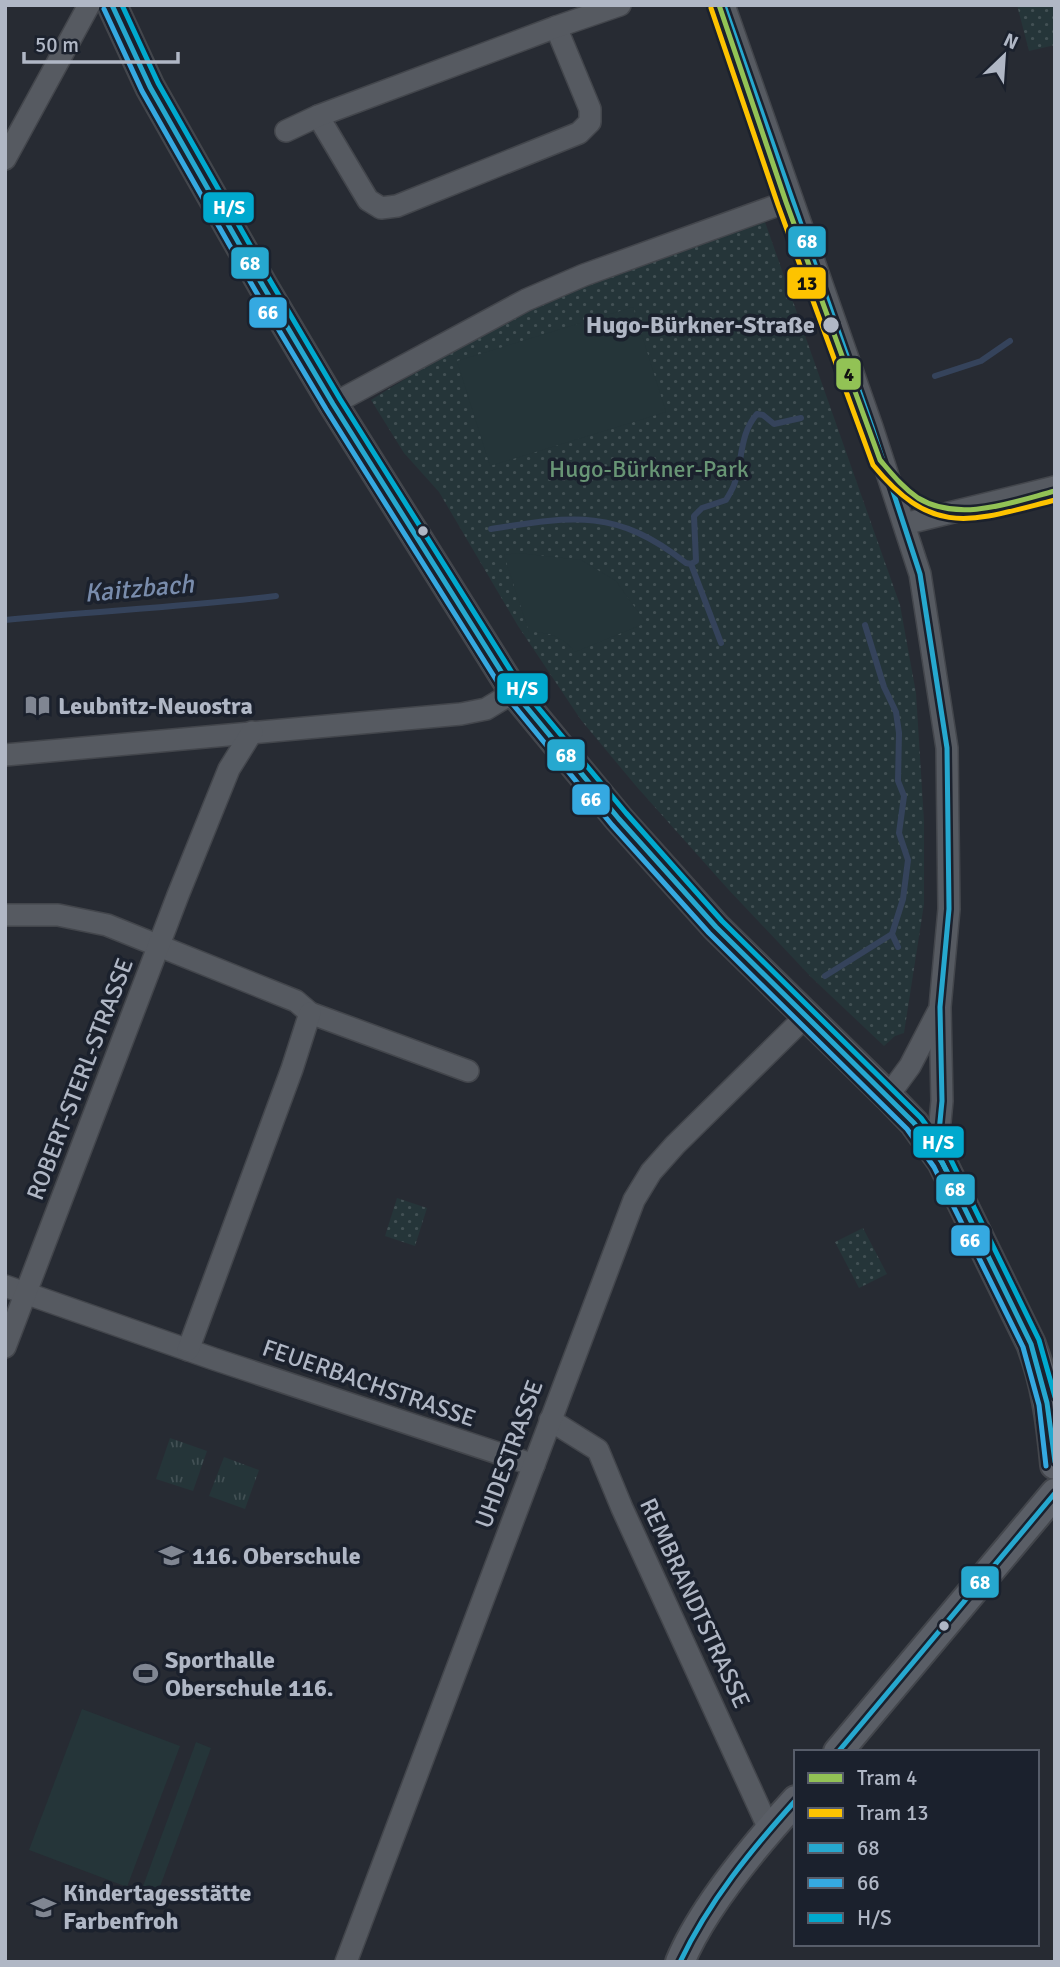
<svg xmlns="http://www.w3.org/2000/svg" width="1060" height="1967" viewBox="0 0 1060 1967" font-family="Signika,sans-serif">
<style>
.grass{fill:url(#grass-tufts)}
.park{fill:url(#park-dots)}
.garden{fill:#253539}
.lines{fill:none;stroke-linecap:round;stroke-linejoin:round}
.stream{stroke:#35435b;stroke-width:6}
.street-casing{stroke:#43464c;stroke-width:24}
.secondary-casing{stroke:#43464c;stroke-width:32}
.street{stroke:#565a61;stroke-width:21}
.secondary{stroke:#5a5e66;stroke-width:28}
.bus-1-casing{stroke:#1b212d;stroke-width:10}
.bus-2-casing{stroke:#1b212d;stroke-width:10}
.bus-3-casing{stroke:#1b212d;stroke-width:10}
.bus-1{stroke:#26a8cf;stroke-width:5}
.bus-2{stroke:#35a9e1;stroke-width:5}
.bus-3{stroke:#00a9ce;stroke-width:5}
.tram-1-casing{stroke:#1b212d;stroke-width:10}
.tram-2-casing{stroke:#1b212d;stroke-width:10}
.tram-1{stroke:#92c255;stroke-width:5}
.tram-2{stroke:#fdc300;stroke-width:5}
.stop-dot{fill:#b0b7c5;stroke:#1b212d;stroke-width:2.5}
.labels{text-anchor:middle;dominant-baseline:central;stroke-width:7;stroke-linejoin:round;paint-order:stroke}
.stop-label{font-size:24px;font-weight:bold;fill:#b0b7c5;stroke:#1b212d;text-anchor:end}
.park-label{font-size:24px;fill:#689575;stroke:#1b212d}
.poi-label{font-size:24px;font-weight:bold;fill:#b0b7c5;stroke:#1b212d;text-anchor:start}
.street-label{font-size:24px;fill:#b0b7c5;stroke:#1b212d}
.water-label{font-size:26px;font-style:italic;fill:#798cac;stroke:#1b212d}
.line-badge{stroke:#1b212d;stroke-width:2.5}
.badge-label{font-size:19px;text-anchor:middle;font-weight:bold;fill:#fff}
.pale-badge-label{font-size:19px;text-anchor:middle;font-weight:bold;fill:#111}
</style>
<defs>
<pattern id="grass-tufts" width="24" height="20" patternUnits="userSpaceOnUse" patternTransform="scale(1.75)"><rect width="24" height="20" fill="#253539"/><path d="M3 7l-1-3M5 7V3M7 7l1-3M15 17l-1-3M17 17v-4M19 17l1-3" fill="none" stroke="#425054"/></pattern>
<pattern id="park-dots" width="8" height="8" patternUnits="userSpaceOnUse" patternTransform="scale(1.75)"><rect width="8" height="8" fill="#253539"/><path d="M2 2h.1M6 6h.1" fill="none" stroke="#425054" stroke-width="1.8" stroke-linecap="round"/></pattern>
</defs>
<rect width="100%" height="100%" fill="#272b33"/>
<!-- grass -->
<g class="grass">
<polygon points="170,1438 207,1451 193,1491 156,1479"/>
<polygon points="224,1457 259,1470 245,1509 209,1496"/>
</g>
<!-- park -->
<g class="park">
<polygon points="1017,5 1055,5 1055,45 1029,51"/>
<path d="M765,222L900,605L916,693L924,821V904L904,1033L895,1036L884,1046L811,977L727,888L636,786L581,720L518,626L439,492L404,453L371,400C422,368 475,338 530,311C605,275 687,251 765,222Z"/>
<polygon points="397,1198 427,1208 415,1246 385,1236"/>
<polygon points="863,1228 887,1274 859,1288 835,1242"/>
</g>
<!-- garden -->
<g class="garden">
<polygon points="633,307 666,412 490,466 457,361"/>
<path d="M518,553L581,560L616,581L646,623L575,652C562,636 549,632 529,632L504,555Z"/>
<polygon points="82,1709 180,1746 127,1887 29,1850"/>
<polygon points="196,1742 211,1748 157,1895 142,1889"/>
</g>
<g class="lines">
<!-- stream -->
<g class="stream">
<polyline points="935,376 981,361 1010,341"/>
<path d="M491,529C572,516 617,508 686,563L691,564L696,561L694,516L702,508L726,500C729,495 732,490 734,485C743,461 739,434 757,414L763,415L774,424L801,418"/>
<polyline points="691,564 721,643"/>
<path d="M5,620C95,611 186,607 276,596"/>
<polyline points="865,625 884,687 896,712 899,733 898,781 904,796 899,833 908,860 903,899 892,934 898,947"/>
<polyline points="825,976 892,934"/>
</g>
<defs>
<g id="street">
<polyline points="724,5 872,427 920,574 947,748 949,909 940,1007 942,1101 937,1153"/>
<polyline points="318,116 368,200 381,208 397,206 579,133 590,122 590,109 556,27"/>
<polyline points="286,131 318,116 556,27 620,5"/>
<polyline points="5,159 89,5"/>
<polyline points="333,404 526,300 584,275 792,200"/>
<polyline points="904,524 1055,487"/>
<polyline points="5,755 461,714 486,709 514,692"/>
<polyline points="5,915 58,915 107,925 296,1001 310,1013 468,1071"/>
<polyline points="888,1096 910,1066 938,1012"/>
<polyline points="5,1286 214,1359 534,1465"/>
<polyline points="5,1347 178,895 229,769 252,732"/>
<polyline points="188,1350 292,1069 310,1013"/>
<polyline points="550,1420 598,1450 622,1508 769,1829"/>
<polyline points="346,1962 634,1200 651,1172 675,1145 805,1017"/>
</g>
<g id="secondary">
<path d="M112,5L150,87L263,286L333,404L514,692L619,819L716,927L888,1096L914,1123L942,1162L1031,1344C1046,1384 1051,1422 1055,1465"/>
<polyline points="838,1752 1055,1493"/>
<path d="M680,1962C702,1908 757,1843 796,1800"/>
</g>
</defs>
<!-- street casing -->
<use href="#street" class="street-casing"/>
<!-- secondary casing -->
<use href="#secondary" class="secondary-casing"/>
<!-- street -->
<use href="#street" class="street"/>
<!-- secondary -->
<use href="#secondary" class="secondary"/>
<defs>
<g id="bus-1">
<polyline points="112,5 150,87 263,286 333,404 514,692 619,819 716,927 914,1123 942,1162 1031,1344 1047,1403 1055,1462"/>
<polyline points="724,5 872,427 920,574 947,748 949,909 940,1007 942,1101 937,1153 951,1179"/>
<polyline points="838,1752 1055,1493"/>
<path d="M680,1962C709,1901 751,1850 796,1800"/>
</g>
<polyline id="bus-2" points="104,9 142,91 255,290 326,409 507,697 612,825 709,933 907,1129 934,1167 1023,1347 1039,1405 1046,1466"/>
<polyline id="bus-3" points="122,5 158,83 271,282 340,399 521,687 626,813 722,921 921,1118 950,1158 1039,1340 1055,1397"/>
</defs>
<!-- bus-1 casing -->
<use href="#bus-1" class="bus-1-casing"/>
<!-- bus-2 casing -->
<use href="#bus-2" class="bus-2-casing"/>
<!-- bus-3 casing -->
<use href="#bus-3" class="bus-3-casing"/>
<!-- bus-1 -->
<use href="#bus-1" class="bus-1"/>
<!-- bus-2 -->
<use href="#bus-2" class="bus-2"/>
<!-- bus-3 -->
<use href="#bus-3" class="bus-3"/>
<defs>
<path id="tram-1" d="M719,5L786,202L880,460C892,474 903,488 918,498C959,523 1013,502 1055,491"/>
<path id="tram-2" d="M711,8L778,205L873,465C934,539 972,521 1055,500"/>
</defs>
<!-- tram-1 casing -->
<use href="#tram-1" class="tram-1-casing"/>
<!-- tram-2 casing -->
<use href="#tram-2" class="tram-2-casing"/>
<!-- tram-1 -->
<use href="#tram-1" class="tram-1"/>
<!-- tram-2 -->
<use href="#tram-2" class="tram-2"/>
</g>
<!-- icons -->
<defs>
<symbol id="library-bare" viewBox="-9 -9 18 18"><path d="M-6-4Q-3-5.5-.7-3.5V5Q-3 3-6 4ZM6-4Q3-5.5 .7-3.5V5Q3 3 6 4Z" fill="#808692" stroke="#1b212d" stroke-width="2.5" paint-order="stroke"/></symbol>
<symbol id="school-bare" viewBox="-9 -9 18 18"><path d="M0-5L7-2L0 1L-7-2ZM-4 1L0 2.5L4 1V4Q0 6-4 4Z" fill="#808692" stroke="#1b212d" stroke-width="2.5" paint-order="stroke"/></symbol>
<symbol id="stadium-bare" viewBox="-9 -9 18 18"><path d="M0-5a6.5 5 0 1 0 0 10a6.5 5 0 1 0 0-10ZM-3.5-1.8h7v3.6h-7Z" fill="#808692" stroke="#1b212d" stroke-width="2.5" paint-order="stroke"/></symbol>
</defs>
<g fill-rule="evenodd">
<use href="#library-bare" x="20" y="688" width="35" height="35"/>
<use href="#school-bare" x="154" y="1538" width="35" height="35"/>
<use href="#stadium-bare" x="128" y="1656" width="35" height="35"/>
<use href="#school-bare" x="26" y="1890" width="35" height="35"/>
</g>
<!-- markers -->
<g class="stop-dot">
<circle cx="831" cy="325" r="9"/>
<circle cx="423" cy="531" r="6"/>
<circle cx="944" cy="1626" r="6"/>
</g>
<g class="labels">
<!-- stop labels -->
<g class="stop-label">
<text x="815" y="325">Hugo-Bürkner-Straße</text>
</g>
<!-- park labels -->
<g class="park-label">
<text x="649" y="469">Hugo-Bürkner-Park</text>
</g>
<!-- poi labels -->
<g class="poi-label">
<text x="58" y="706">Leubnitz-Neuostra</text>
<text x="192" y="1556">116. Oberschule</text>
<text x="165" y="1660">Sporthalle<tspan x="165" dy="28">Oberschule 116.</tspan></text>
<text x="63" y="1893">Kindertagesstätte<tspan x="63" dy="28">Farbenfroh</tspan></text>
</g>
<!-- street labels -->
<g class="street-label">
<text transform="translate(80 1079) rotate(-69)">ROBERT-STERL-STRASSE</text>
<text transform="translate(369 1383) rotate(19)">FEUERBACHSTRASSE</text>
<text transform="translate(509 1454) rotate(-70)">UHDESTRASSE</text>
<text transform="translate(695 1603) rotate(65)">REMBRANDTSTRASSE</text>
</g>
<!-- water labels -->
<g class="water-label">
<text transform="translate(139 589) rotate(-5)">Kaitzbach</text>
</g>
</g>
<g class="line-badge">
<rect x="202" y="191" width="53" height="33" rx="7" fill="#00a9ce"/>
<rect x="787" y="225" width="40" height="33" rx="7" fill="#26a8cf"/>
<rect x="230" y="246" width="40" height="34" rx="7" fill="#26a8cf"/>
<rect x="786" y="266" width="41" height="34" rx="7" fill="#fdc300"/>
<rect x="248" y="296" width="40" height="33" rx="7" fill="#35a9e1"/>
<rect x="835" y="357" width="27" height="34" rx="7" fill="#92c255"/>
<rect x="496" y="672" width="53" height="33" rx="7" fill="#00a9ce"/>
<rect x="546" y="738" width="40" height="34" rx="7" fill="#26a8cf"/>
<rect x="571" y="783" width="40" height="33" rx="7" fill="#35a9e1"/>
<rect x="912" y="1125" width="53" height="34" rx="7" fill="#00a9ce"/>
<rect x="935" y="1173" width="41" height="33" rx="7" fill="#26a8cf"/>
<rect x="950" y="1224" width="41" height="33" rx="7" fill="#35a9e1"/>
<rect x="960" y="1565" width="40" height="34" rx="7" fill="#26a8cf"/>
</g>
<g class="badge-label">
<text x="229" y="214">H/S</text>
<text x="807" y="248">68</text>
<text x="250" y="270">68</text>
<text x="268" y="319">66</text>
<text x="522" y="695">H/S</text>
<text x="566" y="762">68</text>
<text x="591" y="806">66</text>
<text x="938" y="1149">H/S</text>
<text x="955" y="1196">68</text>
<text x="970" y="1247">66</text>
<text x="980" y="1589">68</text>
</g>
<g class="pale-badge-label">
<text x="807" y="290">13</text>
<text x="849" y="381">4</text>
</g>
<!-- border -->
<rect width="1060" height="1967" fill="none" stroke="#b0b7c5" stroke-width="14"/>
<!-- legend -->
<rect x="794" y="1750" width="245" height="196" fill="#1b212d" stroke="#575d6a" stroke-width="2"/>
<rect x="808" y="1773" width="35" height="10" fill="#92c255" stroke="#575d6a" stroke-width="2"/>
<text x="857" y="1785" font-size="21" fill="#b0b7c5">Tram 4</text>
<rect x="808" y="1808" width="35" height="10" fill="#fdc300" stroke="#575d6a" stroke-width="2"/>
<text x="857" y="1820" font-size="21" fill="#b0b7c5">Tram 13</text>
<rect x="808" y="1843" width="35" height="10" fill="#26a8cf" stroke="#575d6a" stroke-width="2"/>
<text x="857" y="1855" font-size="21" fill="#b0b7c5">68</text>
<rect x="808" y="1878" width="35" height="10" fill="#35a9e1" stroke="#575d6a" stroke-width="2"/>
<text x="857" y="1890" font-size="21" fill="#b0b7c5">66</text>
<rect x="808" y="1913" width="35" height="10" fill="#00a9ce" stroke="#575d6a" stroke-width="2"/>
<text x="857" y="1925" font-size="21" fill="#b0b7c5">H/S</text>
<!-- north arrow -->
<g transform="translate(1004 56) rotate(25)" stroke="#1b212d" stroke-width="5" paint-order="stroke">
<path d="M0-5L12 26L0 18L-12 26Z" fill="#b0b7c5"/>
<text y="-10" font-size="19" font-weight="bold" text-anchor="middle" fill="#b0b7c5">N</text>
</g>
<!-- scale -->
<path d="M24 52v10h154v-10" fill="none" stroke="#b0b7c5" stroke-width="3.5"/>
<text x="35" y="52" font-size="21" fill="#b0b7c5" stroke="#1b212d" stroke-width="5" paint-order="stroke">50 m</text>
</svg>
